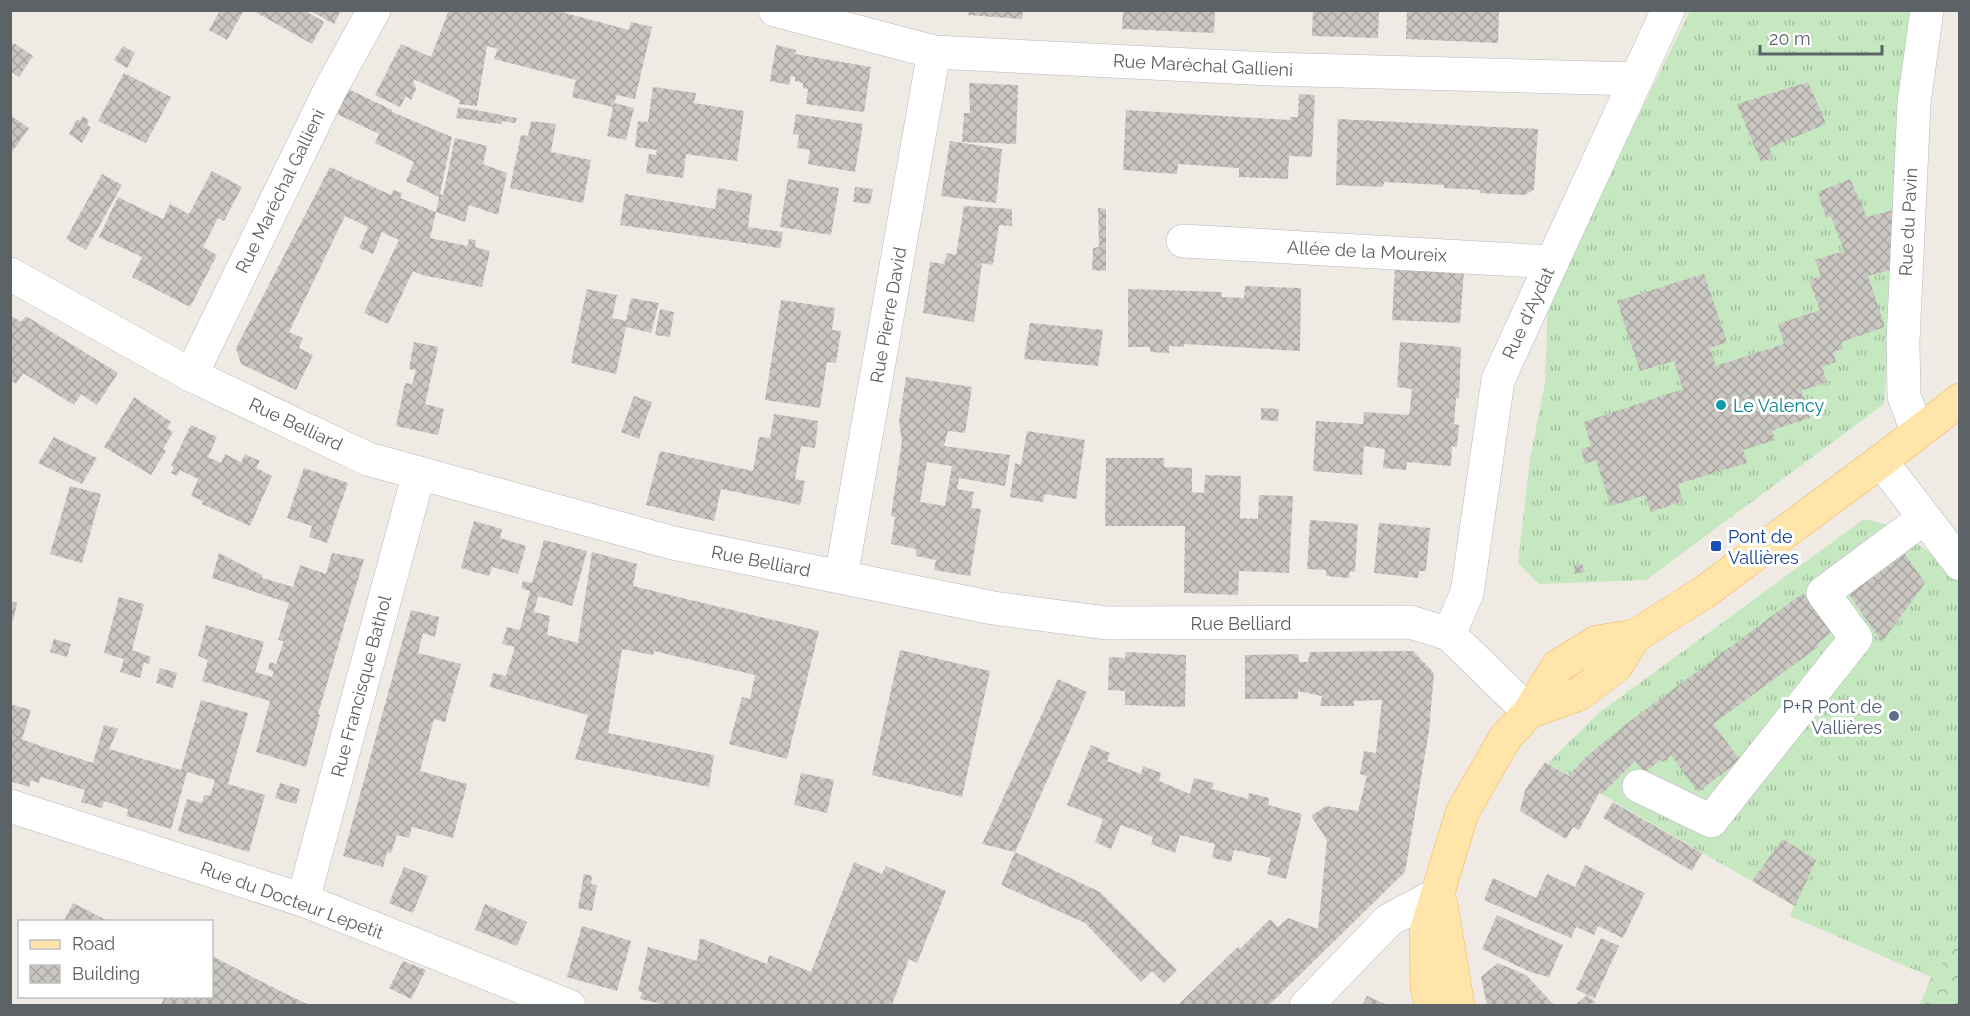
<svg xmlns="http://www.w3.org/2000/svg" width="1970" height="1016" viewBox="0 0 1970 1016" font-family="Raleway,sans-serif">
<style>
.grass{fill:url(#grass-tufts)}
.forest{fill:url(#forest-crowns)}
.building{fill:url(#building-cross-hatch);fill-rule:evenodd}
.lines{fill:none;stroke-linecap:round;stroke-linejoin:round}
.minor-casing{stroke:#b5b8bc;stroke-width:34}
.major-casing{stroke:#f8b355;stroke-width:34}
.minor{stroke:#fff;stroke-width:33}
.major{stroke:#ffe5aa;stroke-width:33}
.culture-dot{fill:#0f9aa8;stroke:#fff;stroke-width:2}
.transit-dot{fill:#1a4fb4;stroke:#fff;stroke-width:2}
.service-dot{fill:#5c6f8a;stroke:#fff;stroke-width:2}
.labels{text-anchor:middle;dominant-baseline:central;stroke-width:6;stroke-linejoin:round;paint-order:stroke}
.street-label{font-size:18px;fill:#5c6266;stroke:#fff}
.culture-label{font-size:18px;fill:#0d838f;stroke:#fff;text-anchor:start}
.transit-label{font-size:18px;fill:#164399;stroke:#fff;text-anchor:start}
.service-label{font-size:18px;fill:#4e5e75;stroke:#fff;text-anchor:end}
</style>
<defs>
<pattern id="grass-tufts" width="24" height="20" patternUnits="userSpaceOnUse" patternTransform="scale(1.5)"><rect width="24" height="20" fill="#c5e8c0"/><path d="M3 7l-1-3M5 7V3M7 7l1-3M15 17l-1-3M17 17v-4M19 17l1-3" fill="none" stroke="#a3bfa0"/></pattern>
<pattern id="forest-crowns" width="20" height="18" patternUnits="userSpaceOnUse" patternTransform="scale(1.5)"><rect width="20" height="18" fill="#c5e8c0"/><path d="M2 6a3 3 0 1 1 6 0M12 15a3 3 0 1 1 6 0" fill="none" stroke="#a3bfa0"/></pattern>
<pattern id="building-cross-hatch" width="8" height="8" patternUnits="userSpaceOnUse" patternTransform="scale(1.5)"><rect width="8" height="8" fill="#cac6c1"/><path d="M0 0l8 8M0 8l8-8" fill="none" stroke="#a7a4a1"/></pattern>
</defs>
<rect width="100%" height="100%" fill="#efebe4"/>
<!-- grass -->
<g class="grass">
<polygon points="1690,11 1911,11 1884,404 1646,580 1539,584 1518,563 1530,459 1545,383 1548,300"/>
<polygon points="1864,519 1892,526 1959,573 1959,1005 1920,1005 1931,977 1790,916 1794,906 1548,763 1600,712"/>
</g>
<!-- forest -->
<polygon class="forest" points="1959,942 1959,1005 1920,1005 1932,977"/>
<!-- building -->
<g class="building">
<polygon points="220,10 244,10 227,40 209,30"/>
<polygon points="252,10 304,10 324,22 312,44"/>
<polygon points="309,10 341,10 334,24"/>
<polygon points="449,10 554,10 629,30 631,22 652,27 635,99 617,95 614,103 634,108 626,140 607,136 613,107 572,97 576,80 494,59 498,49 487,46 477,106 459,104 460,100 413,79 416,89 411,100 406,96 400,107 375,95 401,44 431,57"/>
<polygon points="969,10 1023,10 1022,19 968,15"/>
<polygon points="1123,10 1215,10 1214,33 1122,29"/>
<polygon points="1313,10 1379,10 1378,38 1312,36"/>
<polygon points="1407,10 1499,10 1498,43 1406,39"/>
<polygon points="14,43 33,56 19,77 10,71 10,48"/>
<polygon points="776,45 796,50 795,54 871,67 864,112 806,104 808,89 803,88 803,83 795,81 795,77 791,76 789,85 770,81"/>
<polygon points="123,46 135,53 127,68 114,60"/>
<polygon points="124,73 171,97 146,143 98,121"/>
<polygon points="1808,82 1826,124 1769,148 1773,157 1761,162 1737,104"/>
<polygon points="969,83 1018,85 1016,144 962,142 964,113 970,113"/>
<polygon points="653,87 696,93 694,103 744,111 737,161 686,154 683,178 646,173 649,154 656,155 657,150 635,147 638,121 648,122"/>
<polygon points="346,88 392,110 392,112 452,137 440,194 443,195 455,138 487,146 483,164 507,173 498,215 469,205 465,222 436,212 439,197 406,181 414,162 375,143 379,134 333,112"/>
<polygon points="1299,94 1315,95 1312,157 1289,156 1288,179 1239,177 1239,168 1178,164 1177,174 1123,170 1126,110 1290,120 1290,117 1298,117"/>
<polygon points="458,107 476,110 517,118 515,123 502,121 501,124 456,118"/>
<polygon points="796,114 863,124 855,172 808,164 810,150 797,148 799,135 793,134"/>
<polygon points="10,115 29,128 10,155"/>
<polygon points="83,116 89,120 87,124 91,128 82,143 69,134 77,119 80,121"/>
<polygon points="1338,119 1538,129 1534,190 1524,195 1480,193 1480,190 1444,188 1444,185 1384,182 1383,187 1336,185"/>
<polygon points="531,121 556,124 551,152 591,160 583,203 510,188 521,135 528,136"/>
<polygon points="950,141 1002,149 996,203 941,196"/>
<polygon points="330,167 391,195 393,190 402,193 400,198 436,212 430,238 467,246 469,239 476,240 475,247 490,251 482,287 422,275 413,271 388,324 364,313 399,240 382,232 373,254 359,248 368,227 345,216 289,332 303,338 299,348 313,355 296,390 241,364 236,348"/>
<polygon points="212,171 242,187 224,221 218,218 203,247 217,255 190,307 132,277 142,257 99,237 118,197 163,219 170,204 189,214"/>
<polygon points="102,174 122,185 86,250 66,239"/>
<polygon points="788,179 839,188 831,235 780,227"/>
<polygon points="1850,179 1867,217 1897,209 1894,269 1868,276 1885,327 1841,342 1843,349 1833,352 1836,362 1822,367 1827,382 1801,391 1810,418 1772,430 1775,440 1743,450 1747,463 1678,484 1683,501 1651,512 1645,495 1611,506 1596,460 1585,464 1581,449 1591,446 1584,422 1683,389 1674,361 1640,371 1617,301 1704,274 1727,342 1710,348 1716,366 1784,344 1778,324 1820,310 1809,280 1821,276 1815,260 1844,251 1831,216 1826,218 1818,192"/>
<polygon points="855,187 873,189 870,204 853,202"/>
<polygon points="718,188 752,194 748,227 783,232 780,248 620,225 625,194 715,209"/>
<polygon points="964,206 1012,209 1012,226 999,225 993,265 982,263 974,322 923,313 930,262 944,264 947,253 956,255"/>
<polygon points="1098,208 1106,209 1106,271 1092,270 1093,248 1099,247"/>
<polygon points="1395,269 1464,272 1460,323 1392,320"/>
<polygon points="1245,286 1301,288 1300,351 1184,344 1184,347 1169,346 1169,353 1150,352 1150,347 1128,347 1128,289 1222,292 1221,297 1244,298"/>
<polygon points="587,289 617,295 612,318 626,321 631,298 659,303 651,333 626,327 616,374 571,363"/>
<polygon points="781,300 835,308 832,330 841,331 836,363 827,362 820,408 765,400"/>
<polygon points="660,309 674,312 670,337 655,335"/>
<polygon points="10,315 21,322 26,316 118,373 97,405 81,394 74,405 23,373 16,384 10,380"/>
<polygon points="1030,323 1103,330 1098,366 1024,359"/>
<polygon points="414,342 438,347 425,404 444,409 438,435 396,426 405,383 412,384 416,370 409,369"/>
<polygon points="1400,342 1461,347 1459,398 1456,398 1454,424 1459,425 1457,447 1452,446 1451,466 1407,462 1406,470 1383,468 1385,449 1364,446 1362,475 1313,471 1316,421 1363,424 1364,412 1409,415 1412,389 1397,387"/>
<path d="M906,377L972,387L965,433L948,431L944,446L1010,455L1005,486L959,478L957,489L974,492L971,508L981,509L970,576L934,570L936,560L916,556V549L891,544L895,517L891,516L902,441L899,422ZM927,462L952,466L945,506L920,502Z"/>
<polygon points="634,396 652,402 639,439 621,432"/>
<polygon points="134,397 171,422 167,428 173,432 163,449 166,451 151,475 104,447"/>
<polygon points="1261,408 1279,409 1278,421 1261,420"/>
<polygon points="774,414 818,421 815,448 801,446 795,479 805,481 800,505 721,489 714,521 646,505 660,451 753,471 759,437 770,438"/>
<polygon points="191,425 217,437 208,457 221,463 225,454 241,462 245,454 260,461 256,468 272,476 250,526 202,504 203,501 191,496 198,479 180,470 177,476 171,473 174,467 171,466"/>
<polygon points="1027,431 1085,440 1076,499 1045,494 1043,502 1010,497 1015,463 1021,465"/>
<polygon points="54,437 97,458 82,484 38,463"/>
<polygon points="1106,458 1164,458 1164,467 1192,468 1192,492 1204,493 1205,475 1241,476 1240,518 1258,519 1259,495 1293,496 1289,573 1239,571 1238,595 1184,593 1185,526 1105,526"/>
<polygon points="304,468 348,483 327,543 309,537 312,526 287,518"/>
<polygon points="70,486 101,494 82,563 50,554"/>
<polygon points="1310,520 1358,524 1355,572 1350,571 1349,578 1326,576 1326,570 1307,569"/>
<polygon points="474,521 502,529 500,538 526,546 518,574 492,567 489,576 461,568"/>
<polygon points="1379,523 1430,528 1426,571 1419,571 1418,578 1374,573"/>
<polygon points="544,540 587,551 572,606 538,596 534,612 550,616 547,635 578,643 592,552 637,564 633,586 819,631 787,759 729,744 742,697 750,699 755,675 654,651 653,655 622,649 608,733 714,755 709,787 575,759 588,715 490,687 493,673 506,676 515,647 502,644 507,627 520,630 530,591 521,588 523,581 532,583"/>
<polygon points="219,553 262,575 262,578 293,587 300,565 326,574 332,553 364,559 318,714 320,715 306,767 256,752 270,701 202,681 208,660 198,656 206,625 264,642 255,672 272,677 274,672 268,669 270,662 276,664 284,641 278,640 289,603 212,578"/>
<polygon points="1905,554 1925,583 1882,642 1849,594"/>
<polygon points="1582,564 1585,572 1575,574 1574,565"/>
<polygon points="1803,593 1832,632 1817,644 1818,647 1713,724 1740,760 1698,792 1671,755 1663,762 1661,759 1644,773 1635,761 1602,794 1599,793 1579,830 1573,827 1566,839 1520,811 1525,790 1545,762 1569,776 1585,758 1629,722"/>
<polygon points="119,597 144,604 132,650 151,657 149,664 144,662 140,678 120,672 124,659 104,653"/>
<polygon points="10,601 17,603 13,621 10,620"/>
<polygon points="411,610 439,617 435,637 423,633 418,653 461,664 445,722 434,719 420,771 467,784 453,838 412,827 409,838 397,835 391,853 387,852 383,867 343,856"/>
<polygon points="54,639 71,644 67,657 50,652"/>
<polygon points="900,650 990,671 962,797 872,775"/>
<polygon points="1413,651 1434,673 1429,731 1405,872 1269,1005 1178,1005 1238,947 1240,949 1270,919 1278,927 1288,918 1318,929 1327,840 1311,816 1326,806 1358,811 1367,776 1360,774 1364,751 1376,753 1382,700 1354,701 1354,706 1320,706 1322,696 1298,691 1298,699 1245,699 1245,655 1298,654 1299,662 1308,662 1310,652"/>
<polygon points="1126,652 1186,655 1185,707 1125,705 1125,691 1108,690 1109,657 1125,658"/>
<polygon points="160,668 177,673 173,688 156,683"/>
<polygon points="1058,679 1087,692 1015,852 982,844"/>
<polygon points="201,700 248,713 228,784 265,795 249,852 178,831 187,799 202,803 204,795 210,796 215,780 187,772 171,829 127,816 128,809 104,801 102,808 81,802 85,790 41,777 39,783 31,780 29,787 10,781 10,704 31,710 22,739 40,746 93,763 104,725 118,729 109,749 181,770"/>
<polygon points="1091,745 1110,753 1107,761 1141,774 1143,766 1161,773 1159,781 1190,794 1194,778 1214,783 1212,789 1248,799 1249,793 1269,798 1268,805 1302,814 1286,879 1267,874 1271,858 1234,850 1231,862 1212,858 1215,844 1180,835 1175,853 1151,844 1153,837 1121,825 1111,849 1095,842 1103,819 1067,805"/>
<polygon points="801,773 834,780 827,813 794,805"/>
<polygon points="280,783 300,789 296,804 275,798"/>
<polygon points="1613,802 1702,853 1692,871 1603,818"/>
<polygon points="1783,839 1816,860 1795,906 1752,881"/>
<polygon points="1015,852 1100,892 1177,970 1164,983 1152,971 1141,982 1085,923 1001,885"/>
<polygon points="854,862 882,874 886,866 946,891 917,963 909,959 892,1005 666,1005 640,999 642,992 638,991 648,947 697,961 700,938 767,964 769,955 811,972"/>
<polygon points="1585,865 1645,893 1623,938 1598,926 1594,935 1576,927 1571,938 1484,900 1493,878 1536,898 1547,874 1575,887"/>
<polygon points="404,867 428,876 413,913 389,903"/>
<polygon points="584,874 592,876 591,884 597,885 592,911 578,908"/>
<polygon points="73,903 108,921 64,921"/>
<polygon points="485,904 527,922 517,946 475,930"/>
<polygon points="1497,915 1563,945 1549,977 1530,972 1482,949"/>
<polygon points="582,926 631,941 617,991 567,977"/>
<polygon points="1601,938 1619,946 1595,998 1587,995 1596,1003 1575,1005 1587,995 1576,989"/>
<polygon points="212,956 278,990 309,1005 161,1005 165,996 212,996"/>
<polygon points="403,961 426,970 411,999 389,988"/>
<polygon points="1498,963 1526,975 1554,1005 1487,1005 1481,977"/>
<polygon points="1367,996 1388,1005 1362,1005"/>
</g>
<g class="lines">
<defs>
<g id="minor">
<polyline points="775,10 934,52 1270,69 1636,79"/>
<polyline points="1183,241 1552,262"/>
<polyline points="10,274 191,375 368,459 673,543 993,608 1107,623 1410,622 1449,634 1529,712"/>
<polyline points="191,375 331,88 374,10"/>
<polyline points="1917,431 1904,396 1903,342 1914,103 1927,10"/>
<polyline points="1881,461 1960,564"/>
<polyline points="841,577 934,52"/>
<polyline points="1449,634 1467,593 1498,380 1668,10"/>
<polyline points="1639,786 1711,821 1856,638 1823,593 1924,518"/>
<polyline points="10,806 303,900 569,1006"/>
<polyline points="303,900 419,473"/>
<polyline points="1306,1006 1389,920 1438,894"/>
</g>
<g id="major">
<polyline points="1529,712 1579,694 1616,666 1635,636"/>
<polyline points="1441,904 1458,1006"/>
<polyline points="1431,1006 1427,986 1426,932 1462,813 1505,738 1529,712 1558,666 1597,642 1635,636 1703,593 1881,461 1960,400"/>
</g>
</defs>
<!-- minor casing -->
<use href="#minor" class="minor-casing"/>
<!-- major casing -->
<use href="#major" class="major-casing"/>
<!-- minor -->
<use href="#minor" class="minor"/>
<!-- major -->
<use href="#major" class="major"/>
</g>
<!-- markers -->
<circle class="culture-dot" cx="1721" cy="405" r="6"/>
<rect class="transit-dot" x="1710" y="540" width="12" height="12" rx="3"/>
<circle class="service-dot" cx="1894" cy="716" r="6"/>
<g class="labels">
<!-- street labels -->
<g class="street-label">
<text transform="translate(1203 65) rotate(3)">Rue Maréchal Gallieni</text>
<text transform="translate(280 191) rotate(-64)">Rue Maréchal Gallieni</text>
<text transform="translate(1908 222) rotate(-87)">Rue du Pavin</text>
<text transform="translate(1367 251) rotate(3)">Allée de la Moureix</text>
<text transform="translate(1528 313) rotate(-65)">Rue d'Aydat</text>
<text transform="translate(888 315) rotate(-80)">Rue Pierre David</text>
<text transform="translate(296 424) rotate(25)">Rue Belliard</text>
<text transform="translate(761 561) rotate(11)">Rue Belliard</text>
<text x="1241" y="623">Rue Belliard</text>
<text transform="translate(361 686) rotate(-75)">Rue Francisque Bathol</text>
<text transform="translate(292 900) rotate(20)">Rue du Docteur Lepetit</text>
</g>
<!-- culture labels -->
<g class="culture-label">
<text x="1733" y="405">Le Valency</text>
</g>
<!-- transit labels -->
<g class="transit-label">
<text x="1728" y="536">Pont de<tspan x="1728" dy="21">Vallières</tspan></text>
</g>
<!-- service labels -->
<g class="service-label">
<text x="1882" y="706">P+R Pont de<tspan x="1882" dy="21">Vallières</tspan></text>
</g>
</g>
<!-- border -->
<rect width="1970" height="1016" fill="none" stroke="#5c6266" stroke-width="24"/>
<!-- legend -->
<rect x="18" y="920" width="195" height="78" fill="#ffffff" stroke="#bec0c2" stroke-width="1.5"/>
<rect x="30" y="940" width="30" height="9" fill="#ffe5aa" stroke="#bec0c2" stroke-width="1.5"/>
<text x="72" y="950" font-size="18" fill="#5c6266">Road</text>
<rect x="30" y="965" width="30" height="18" fill="url(#building-cross-hatch)" stroke="#bec0c2" stroke-width="1.5"/>
<text x="72" y="980" font-size="18" fill="#5c6266">Building</text>
<!-- scale -->
<path d="M1760 45v9h122v-9" fill="none" stroke="#5c6266" stroke-width="3"/>
<text x="1769" y="45" font-size="18" fill="#5c6266" stroke="#ffffff" stroke-width="4.5" paint-order="stroke">20 m</text>
</svg>
